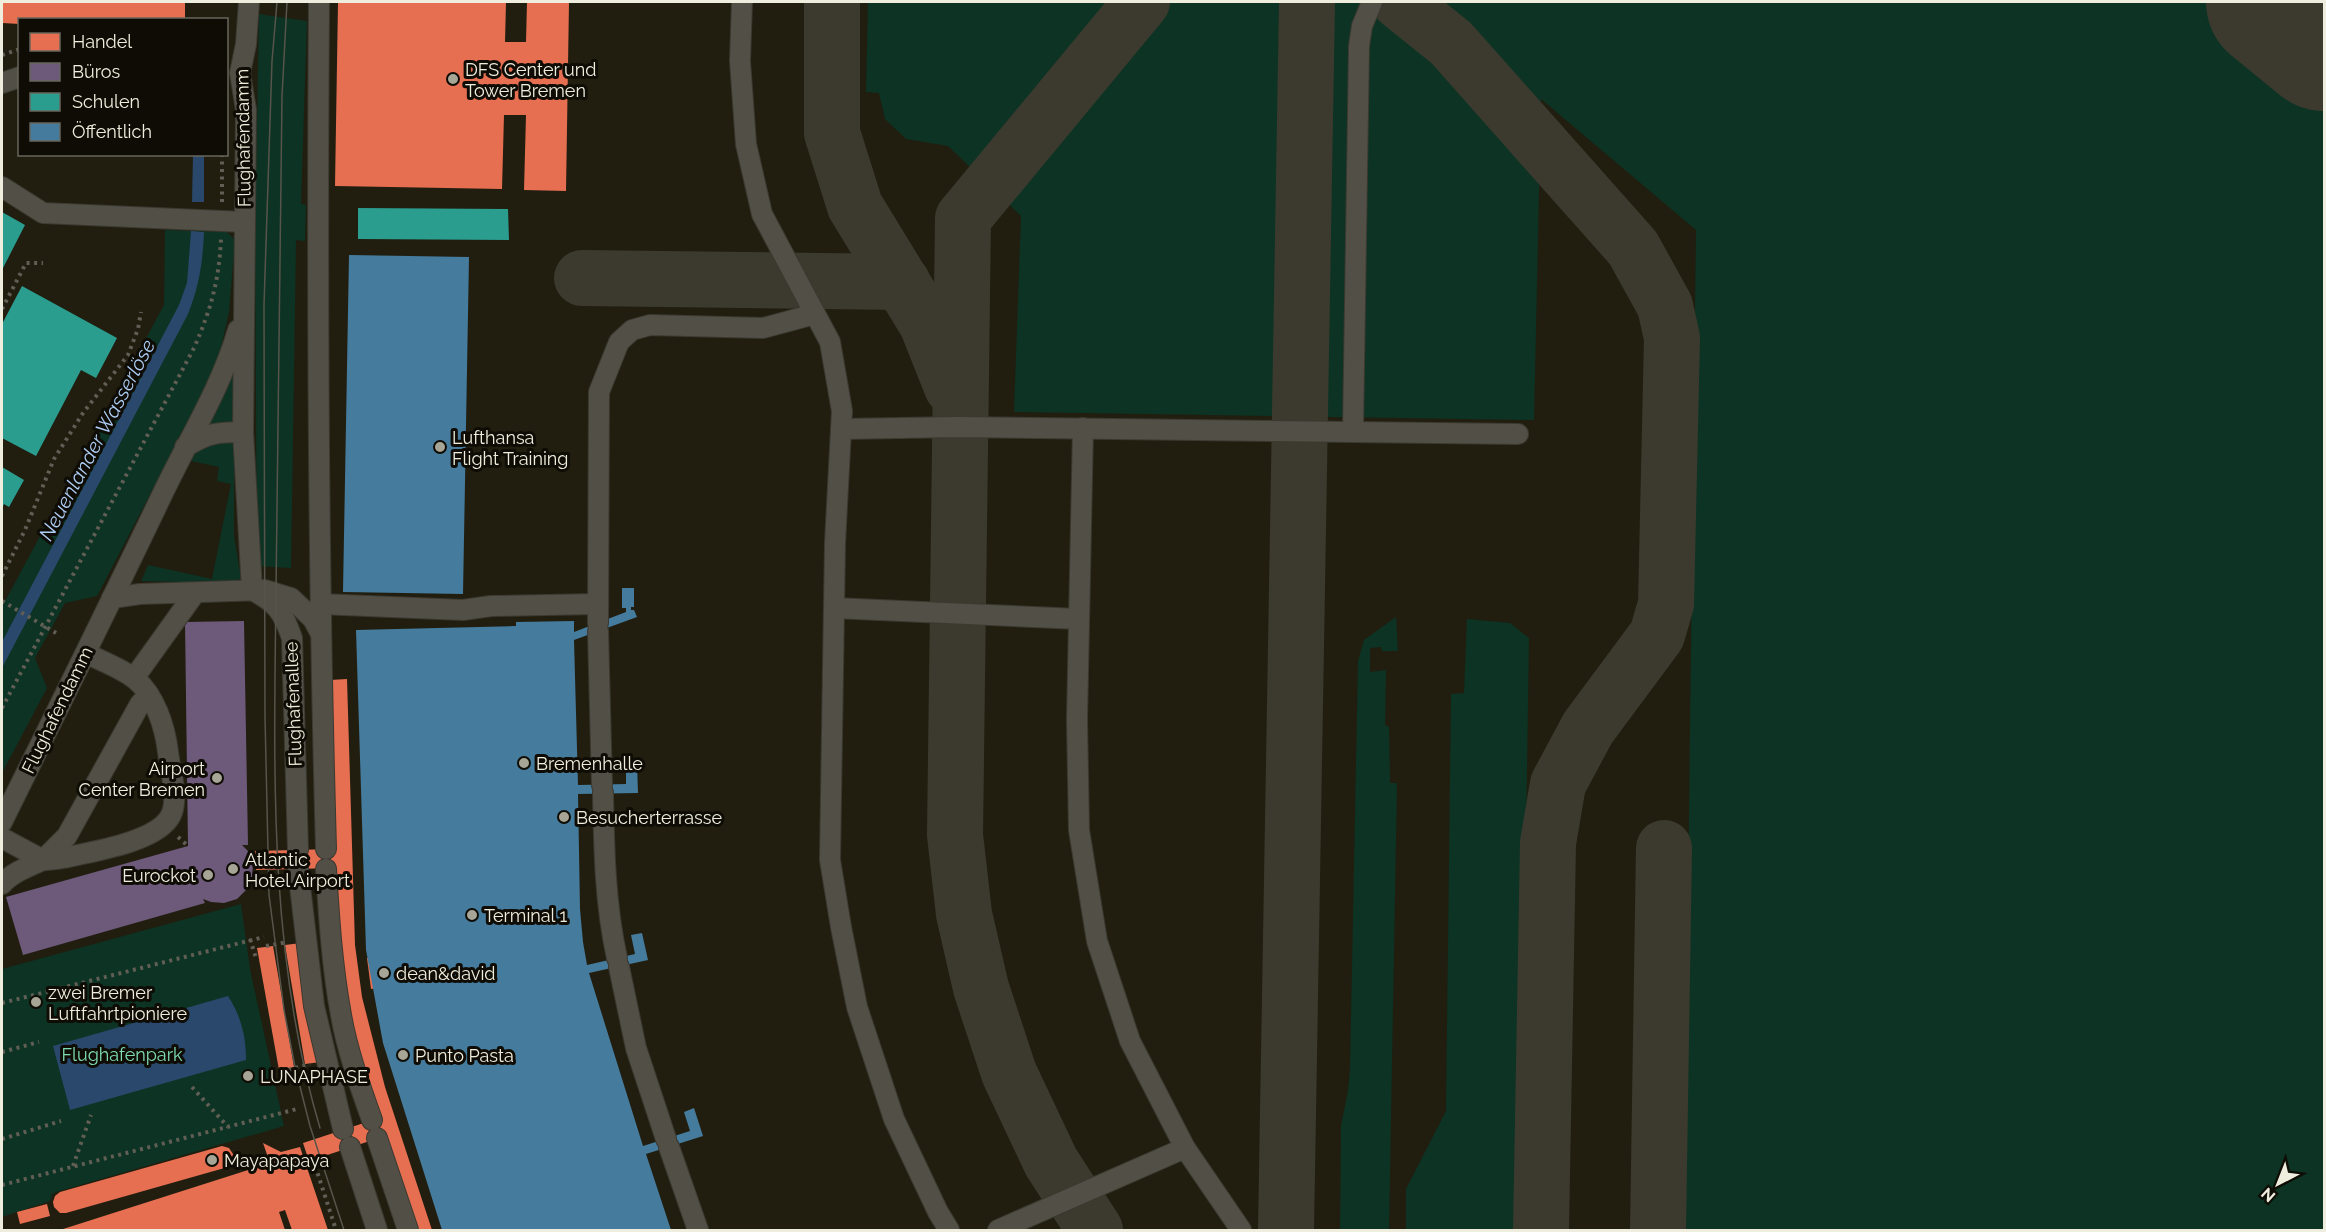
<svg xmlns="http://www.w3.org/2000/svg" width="2326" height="1232" viewBox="0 0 2326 1232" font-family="Raleway,sans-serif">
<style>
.green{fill:#0c3323}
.water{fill:#29486b}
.shops{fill:#e76f51}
.offices{fill:#6d597a}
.schools{fill:#2a9d8f}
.public{fill:#457b9d}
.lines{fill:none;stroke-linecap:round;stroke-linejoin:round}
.taxiway{stroke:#3c3a2e;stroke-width:56}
.runway{stroke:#3c3a2e;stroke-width:138}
.minor-casing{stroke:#3c3930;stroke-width:22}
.path{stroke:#605e55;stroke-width:4;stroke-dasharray:3 4.5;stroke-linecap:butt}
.minor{stroke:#514f46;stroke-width:20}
.tram{stroke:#57554b;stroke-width:1.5}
.poi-dot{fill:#a7a595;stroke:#0e0c04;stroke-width:2}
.labels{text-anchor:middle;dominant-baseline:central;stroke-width:6;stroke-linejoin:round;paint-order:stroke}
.poi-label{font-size:18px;fill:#efeddd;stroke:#0e0c04;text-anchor:start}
.street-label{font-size:18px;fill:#efeddd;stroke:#0e0c04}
.park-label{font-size:18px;fill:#7edcb3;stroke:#0e0c04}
.water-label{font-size:20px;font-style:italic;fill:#aecef6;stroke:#0e0c04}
</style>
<rect width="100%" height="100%" fill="#211e10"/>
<!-- green -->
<g class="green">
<polygon points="868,2 2324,2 2324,1230 1684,1230 1696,230 1541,99 1534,420 1014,412 1021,216 948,146 906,139 885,119 879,93 866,92"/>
<polygon points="259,14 307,21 301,204 306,205 305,241 296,240 291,568 257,566 255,233"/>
<polygon points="165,230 227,232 235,240 229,312 220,352 203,393 97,596 65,603 35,658 47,688 2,773 2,607 164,305"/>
<polygon points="237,356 233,425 204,428"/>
<polygon points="234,438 234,536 241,579 225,583 141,581 148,565 212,579 231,484 217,481 219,467 191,461 199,444"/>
<polygon points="1396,617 1398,651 1382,651 1381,647 1370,648 1370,672 1386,670 1385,725 1389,727 1390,783 1397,783 1389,1230 1340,1230 1341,1126 1348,1091 1350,1070 1358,661 1364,640"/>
<polygon points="1467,619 1510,623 1529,638 1520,1230 1406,1230 1406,1189 1446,1111 1451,694 1464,693"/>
<polygon points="241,904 250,969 284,1126 56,1192 52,1194 50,1201 2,1217 2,969"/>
</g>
<!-- water -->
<g class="water">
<polygon points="193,155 204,155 204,202 192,202"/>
<path d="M191,231L204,232C203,261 199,287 188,314L2,668V642L179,305L187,283Z"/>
<path d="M228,996C241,1016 246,1036 246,1060L70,1110L53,1046Z"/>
</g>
<!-- shops -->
<g class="shops">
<polygon points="2,2 185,2 185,20 20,20 20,24 2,23"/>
<polygon points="338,2 506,2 505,42 526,42 527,2 569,2 566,191 524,190 526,115 504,115 502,189 335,186"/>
<polygon points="347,679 355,945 362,997 385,1087 432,1230 415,1230 385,1136 309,1161 303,1143 379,1118 357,1045 346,991 338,937 334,868 256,870 255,851 334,849 330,680"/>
<polygon points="301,943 321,1062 305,1064 285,945"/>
<polygon points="273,946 294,1067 279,1070 257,948"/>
<polygon points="396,955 400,983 371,989 367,958"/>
<polygon points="263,1143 281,1152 300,1147 328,1230 292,1230 285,1210 279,1212 285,1230 60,1230 270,1163"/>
<polygon points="222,1146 229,1148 233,1154 233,1161 228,1167 66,1213 60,1213 54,1207 53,1202 55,1196 60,1192"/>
<polygon points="47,1204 50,1216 20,1224 17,1212"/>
</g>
<!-- offices -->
<polygon class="offices" points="244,621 248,845 242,845 249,852 253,864 252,877 247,889 237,899 224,903 211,902 203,899 205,903 23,955 6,897 188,846 185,622"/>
<!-- schools -->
<g class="schools">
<polygon points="358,208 508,209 509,240 358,239"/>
<polygon points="2,212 25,225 2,270"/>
<polygon points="22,286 117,338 96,378 81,370 36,456 2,438 2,324"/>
<polygon points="2,467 24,480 9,507 4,504 2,508"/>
</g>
<!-- public -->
<g class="public">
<polygon points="349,255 469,257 463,594 343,592"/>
<polygon points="622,588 634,588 634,607 631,607 631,610 634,610 637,617 574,640 578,785 626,784 626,764 637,764 638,793 578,794 580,909 583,942 587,965 635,954 631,935 642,933 648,960 589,973 643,1146 690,1131 684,1112 694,1108 703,1136 646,1154 671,1230 442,1230 383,1043 366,950 356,630 516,626 516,622 574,621 574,632 626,612 626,608 622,608"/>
</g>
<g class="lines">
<!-- taxiway -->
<g class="taxiway">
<polyline points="832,2 832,133 855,206 927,324 952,387"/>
<polyline points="1400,2 1451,43 1633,248 1665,306 1672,338 1666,604 1657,635 1588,728 1558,784 1548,843 1541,1230"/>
<polyline points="582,278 902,282"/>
<polyline points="1095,1230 1051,1162 1009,1073 981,988 964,914 955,835 963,218 1142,2"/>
<polyline points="1286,1230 1307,2"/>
<polyline points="1658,1230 1664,848"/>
</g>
<!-- runway -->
<polyline class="runway" points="2275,2 2324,42"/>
<defs>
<g id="minor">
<polyline points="249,2 246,44 240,73 246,110 243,432 252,590"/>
<path d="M319,2C317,284 318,567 326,849"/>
<polyline points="742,2 740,61 746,144 762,214 830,342 842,411 835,543 830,860 841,927 857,1007 894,1119 938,1212 949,1230"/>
<polyline points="2,83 20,77"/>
<polyline points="2,187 43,213 244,222"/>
<polyline points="1083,428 1077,720 1079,830 1097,941 1130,1041 1185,1148 1241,1230"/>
<polyline points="841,429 959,427 1518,434"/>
<polyline points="1353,431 1359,46 1362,26 1372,2"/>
<path d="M185,447C208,433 217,432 243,432"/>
<path d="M252,590C277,603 283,612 292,638L298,850"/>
<polyline points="112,598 140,594 265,590 291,598 313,619 321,634"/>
<polyline points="320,604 463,610 491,606 597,604"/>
<polyline points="834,608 1079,619"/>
<polyline points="598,623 599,392 619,342 632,330 650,325 763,328 815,314"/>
<polyline points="598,631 602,785"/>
<polyline points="134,678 195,593"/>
<path d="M603,793C604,849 605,904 617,958"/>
<path d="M2,822C56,713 110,604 162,495C188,440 221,388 238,330"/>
<polyline points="2,838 43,860 67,836 140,704 149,695"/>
<polyline points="298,869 314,1006 343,1129"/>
<path d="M326,869C329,918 332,966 341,1015C347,1050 360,1086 372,1120"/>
<path d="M2,884C12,873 27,867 41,861C48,859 56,860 63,858C91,852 158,842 171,815C179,798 170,770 168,752C165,727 155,695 135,679C121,668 101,661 86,653"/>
<polyline points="619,967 636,1048 666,1139"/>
<polyline points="377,1138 408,1230"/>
<polyline points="350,1147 377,1230"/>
<polyline points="669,1147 698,1230"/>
<polyline points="998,1230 1185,1148"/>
</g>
</defs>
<!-- minor casing -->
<use href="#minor" class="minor-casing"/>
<!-- path -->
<g class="path">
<polyline points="2,55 20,49"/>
<polyline points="222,202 222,154"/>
<polyline points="2,309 26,263 43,263"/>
<polyline points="2,576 25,530 54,459 83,413 128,355 138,329 141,312"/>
<polyline points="2,601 56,633"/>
<path d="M2,708L194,348C211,309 219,281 221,239"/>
<polyline points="178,837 188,846"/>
<polyline points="251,860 255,860"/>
<polyline points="250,939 256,958"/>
<polyline points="266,946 288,942"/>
<polyline points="2,1003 264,937"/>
<polyline points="2,1052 39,1042"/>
<polyline points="288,1070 310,1064"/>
<polyline points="192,1087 228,1127"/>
<polyline points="2,1139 61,1121"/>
<polyline points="313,1159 336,1230"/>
<polyline points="73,1166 91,1115"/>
<polyline points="2,1185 297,1109"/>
</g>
<!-- minor -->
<use href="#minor" class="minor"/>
<!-- tram -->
<g class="tram">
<polyline points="277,2 272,61 264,305 265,717 269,895 284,1010 295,1067 310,1126 344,1230"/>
<path d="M287,2L282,96C280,261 277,426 276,590C274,770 268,954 320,1128"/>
</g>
</g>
<!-- markers -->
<g class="poi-dot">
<circle cx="453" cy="79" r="6"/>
<circle cx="440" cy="447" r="6"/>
<circle cx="524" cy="763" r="6"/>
<circle cx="217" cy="778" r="6"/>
<circle cx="564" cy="817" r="6"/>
<circle cx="233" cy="869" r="6"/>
<circle cx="208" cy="875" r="6"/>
<circle cx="472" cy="915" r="6"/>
<circle cx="384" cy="973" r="6"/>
<circle cx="36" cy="1002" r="6"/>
<circle cx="403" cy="1055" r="6"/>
<circle cx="248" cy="1076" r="6"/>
<circle cx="212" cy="1160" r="6"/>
</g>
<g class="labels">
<!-- poi labels -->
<g class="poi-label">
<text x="465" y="69">DFS Center und<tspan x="465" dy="21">Tower Bremen</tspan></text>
<text x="452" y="437">Lufthansa<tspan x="452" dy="21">Flight Training</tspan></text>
<text x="536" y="763">Bremenhalle</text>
<text x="205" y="768" text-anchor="end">Airport<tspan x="205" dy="21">Center Bremen</tspan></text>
<text x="576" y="817">Besucherterrasse</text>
<text x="245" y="859">Atlantic<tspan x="245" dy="21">Hotel Airport</tspan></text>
<text x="196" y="875" text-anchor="end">Eurockot</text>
<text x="484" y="915">Terminal 1</text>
<text x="396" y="973">dean&amp;david</text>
<text x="48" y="992">zwei Bremer<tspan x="48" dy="21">Luftfahrtpioniere</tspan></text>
<text x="415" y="1055">Punto Pasta</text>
<text x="260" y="1076">LUNAPHASE</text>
<text x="224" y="1160">Mayapapaya</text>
</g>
<!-- street labels -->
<g class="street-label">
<text transform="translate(243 138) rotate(-91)">Flughafendamm</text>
<text transform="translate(293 704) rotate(-92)">Flughafenallee</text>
<text transform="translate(57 710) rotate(-64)">Flughafendamm</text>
</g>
<!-- park labels -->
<g class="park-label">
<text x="122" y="1054">Flughafenpark</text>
</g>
<!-- water labels -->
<g class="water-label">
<text transform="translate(97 440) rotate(-62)">Neuenlander Wasserlöse</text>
</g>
</g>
<!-- border -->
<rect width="2326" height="1232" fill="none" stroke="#efeddd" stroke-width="6"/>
<!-- legend -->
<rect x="18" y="18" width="210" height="138" fill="#0e0c04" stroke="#68665b" stroke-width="1.5"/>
<rect x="30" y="33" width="30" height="18" fill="#e76f51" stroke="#68665b" stroke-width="1.5"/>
<text x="72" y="48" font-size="18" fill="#efeddd">Handel</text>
<rect x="30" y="63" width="30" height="18" fill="#6d597a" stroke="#68665b" stroke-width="1.5"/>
<text x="72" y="78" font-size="18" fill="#efeddd">Büros</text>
<rect x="30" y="93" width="30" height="18" fill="#2a9d8f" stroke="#68665b" stroke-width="1.5"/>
<text x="72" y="108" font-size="18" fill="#efeddd">Schulen</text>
<rect x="30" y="123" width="30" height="18" fill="#457b9d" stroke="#68665b" stroke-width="1.5"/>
<text x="72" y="138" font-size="18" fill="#efeddd">Öffentlich</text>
<!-- north arrow -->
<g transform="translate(2278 1184) rotate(222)" stroke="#0e0c04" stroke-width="4.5" paint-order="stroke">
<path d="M0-4.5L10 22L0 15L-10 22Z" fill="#efeddd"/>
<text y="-9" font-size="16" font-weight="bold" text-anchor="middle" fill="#efeddd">N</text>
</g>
</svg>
